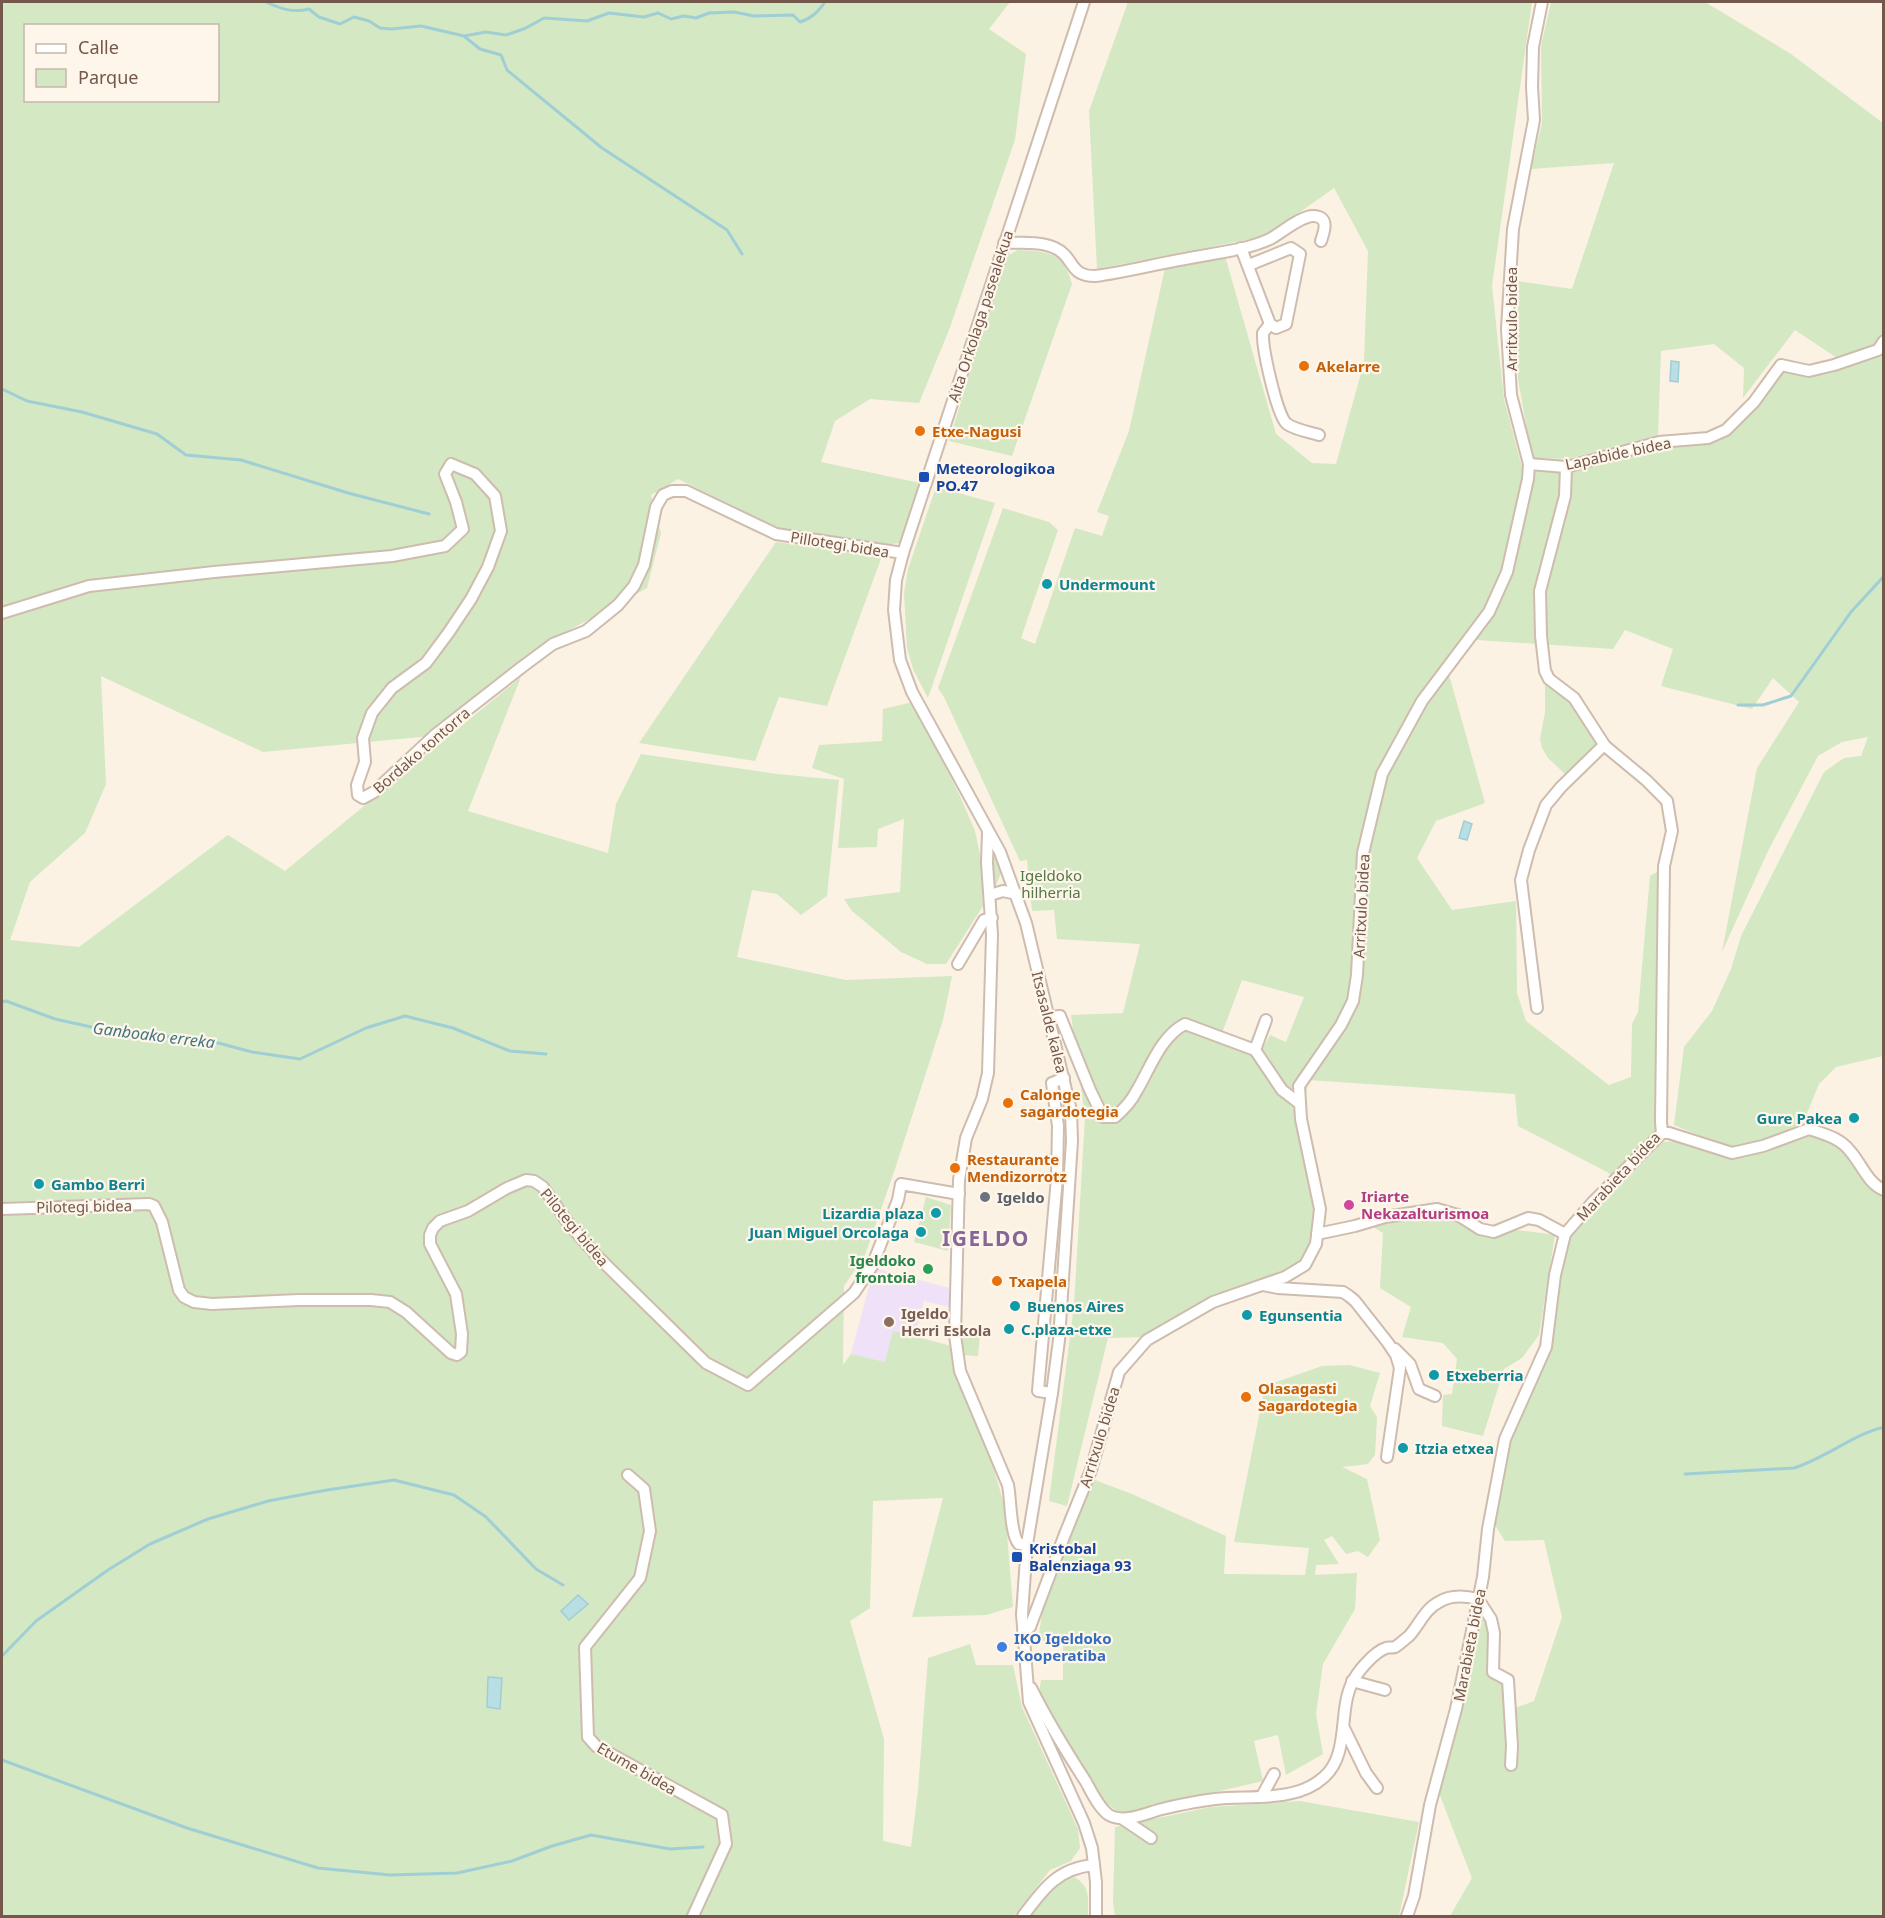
<svg xmlns="http://www.w3.org/2000/svg" width="1885" height="1918" viewBox="0 0 1885 1918" font-family="'Noto Sans',sans-serif">
<style>
.education{fill:#efe1f7}
.green{fill:#d3e8c3;fill-rule:evenodd}
.water{fill:#b9dee4;stroke:#a0ced5;stroke-width:1.5}
.lines{fill:none;stroke-linecap:round;stroke-linejoin:round}
.stream{stroke:#a0ced5;stroke-width:3}
.minor-casing{stroke:#cebcae;stroke-width:14}
.minor{stroke:#fff;stroke-width:10}
.food-dot{fill:#e8710a;stroke:#fef6ea;stroke-width:2}
.transit-dot{fill:#1a4fb4;stroke:#fef6ea;stroke-width:2}
.culture-dot{fill:#0f9aa8;stroke:#fef6ea;stroke-width:2}
.worship-dot{fill:#6b7280;stroke:#fef6ea;stroke-width:2}
.hotel-dot{fill:#d1479c;stroke:#fef6ea;stroke-width:2}
.leisure-dot{fill:#2e9e5b;stroke:#fef6ea;stroke-width:2}
.education-dot{fill:#8d6e63;stroke:#fef6ea;stroke-width:2}
.shop-dot{fill:#3f7fe0;stroke:#fef6ea;stroke-width:2}
.labels{text-anchor:middle;dominant-baseline:central;stroke-width:4.5;stroke-linejoin:round;paint-order:stroke}
.street-label{font-size:15px;fill:#73584b;stroke:#fef6ea}
.food-label{font-size:15px;font-weight:bold;fill:#c56008;stroke:#fef6ea;text-anchor:start}
.transit-label{font-size:15px;font-weight:bold;fill:#164399;stroke:#fef6ea;text-anchor:start}
.culture-label{font-size:15px;font-weight:bold;fill:#0d838f;stroke:#fef6ea;text-anchor:start}
.park-label{font-size:15px;fill:#547843;stroke:#fef6ea}
.hotel-label{font-size:15px;font-weight:bold;fill:#b23c85;stroke:#fef6ea;text-anchor:start}
.worship-label{font-size:15px;font-weight:bold;fill:#5b616d;stroke:#fef6ea;text-anchor:start}
.leisure-label{font-size:15px;font-weight:bold;fill:#27864d;stroke:#fef6ea;text-anchor:end}
.education-label{font-size:15px;font-weight:bold;fill:#785e54;stroke:#fef6ea;text-anchor:start}
.shop-label{font-size:15px;font-weight:bold;fill:#366cbe;stroke:#fef6ea;text-anchor:start}
.water-label{font-size:16px;font-style:italic;fill:#43757f;stroke:#fef6ea}
.district-label{font-size:21px;font-weight:bold;letter-spacing:1.5px;fill:#856696;stroke:#fef6ea}
</style>
<rect width="100%" height="100%" fill="#fbf2e4"/>
<!-- education -->
<polygon class="education" points="874,1268 949,1288 949,1307 924,1301 915,1336 951,1346 952,1364 956,1379 851,1354"/>
<!-- green -->
<g class="green">
<path d="M2,2H1010L989,29L1026,54L1015,140L949,330L919,403L870,399L835,421L821,462L920,483L900,543L874,546L806,536L780,529L678,479L651,495L661,533L647,588L551,640L431,736L263,752L101,676L106,784L85,833L30,882L10,940L79,947L228,835L285,871L521,677L468,811L608,853L616,804L641,754L777,774L839,780L827,896L801,915L777,894L752,890L737,957L846,980L952,976L943,1020L895,1169L865,1255L844,1286L843,1365L851,1354L885,1362L893,1331L951,1346L952,1364L956,1379L983,1431L1005,1508L1013,1607L986,1615L912,1617L943,1498L873,1501L870,1608L850,1621L884,1739L883,1841L911,1847L918,1790L928,1658L970,1644L976,1665H1013L1022,1707L1078,1829L1080,1848L1071,1861L1050,1870L1014,1916H2ZM26,26H218V100H26Z"/>
<path d="M1128,2H1532L1492,286L1504,399L1523,471L1573,472L1660,448L1718,441L1759,404L1782,372L1823,375L1883,356V1056L1836,1067L1819,1084L1803,1123L1762,1141L1729,1148L1674,1125L1684,1047L1712,1011L1731,969L1741,936L1824,772L1844,758L1861,756L1868,737L1842,742L1818,756L1768,851L1722,952L1757,768L1799,702L1773,678L1752,709L1661,686L1673,649L1625,630L1613,649L1462,639L1446,664L1485,803L1436,821L1417,858L1452,910L1516,901L1517,993L1526,1021L1609,1085L1631,1077L1632,1024L1638,1012L1650,876L1660,870L1657,1131L1613,1177L1607,1172L1518,1126L1515,1094L1308,1080L1300,1137L1316,1209L1311,1241L1300,1260L1282,1271L1206,1300L1144,1337L1108,1338L1067,1506L1049,1501L1074,1305L1085,1117L1071,1015L1123,1013L1140,944L1057,939L1054,910L1032,911L1027,860L1020,861L944,697L938,688L1003,508L1049,522L1058,530L1021,638L1035,644L1075,528L1102,536L1109,516L1097,512L1129,431L1165,268L1225,256L1276,434L1312,463L1336,464L1364,362L1368,251L1334,188L1266,236L1097,269L1089,111ZM1242,980L1304,997L1286,1042L1270,1035L1262,1050L1222,1033Z"/>
<polygon points="1551,2 1705,2 1791,54 1883,123 1884,331 1874,347 1837,358 1795,330 1743,398 1744,368 1714,344 1661,351 1658,435 1567,459 1532,458 1518,379 1518,281 1572,289 1614,163 1531,169 1542,123 1541,46"/>
<path d="M1018,250C1048,252 1063,251 1072,284L1012,456L949,441L1005,257Z"/>
<polygon points="936,487 995,503 928,698 913,669 907,648 904,593 908,569"/>
<polygon points="776,542 882,556 827,706 779,697 755,761 639,743"/>
<polygon points="1545,680 1572,703 1584,718 1598,745 1566,775 1548,758 1542,748 1540,739 1545,712"/>
<polygon points="913,702 959,794 975,831 981,859 983,906 946,964 927,964 901,952 852,911 844,899 900,892 904,819 878,829 877,847 838,848 844,779 812,768 819,745 882,741 883,709"/>
<polygon points="991,849 1001,873 996,886 992,891"/>
<path d="M1801,1136C1851,1136 1851,1172 1883,1196V1916H1450L1472,1878L1439,1793L1479,1610L1490,1635L1489,1675L1504,1684L1515,1708L1534,1701L1562,1617L1544,1540L1505,1541L1491,1519L1507,1440L1547,1348L1569,1237L1663,1142L1677,1141L1732,1159L1767,1152Z"/>
<polygon points="926,1197 951,1205 948,1251 914,1242"/>
<polygon points="1431,1213 1455,1217 1488,1238 1510,1229 1555,1235 1539,1335 1522,1358 1504,1369 1483,1436 1442,1426 1443,1395 1452,1394 1457,1359 1443,1343 1402,1337 1411,1307 1380,1288 1383,1233 1370,1225"/>
<polygon points="963,1334 980,1336 978,1356 962,1355"/>
<polygon points="1349,1365 1380,1373 1370,1406 1377,1417 1375,1455 1368,1464 1342,1467 1367,1479 1380,1540 1368,1557 1358,1551 1346,1554 1332,1536 1324,1540 1339,1564 1316,1565 1315,1575 1357,1573 1355,1609 1323,1664 1316,1714 1323,1754 1286,1775 1278,1735 1254,1741 1263,1781 1121,1814 1105,1802 1080,1766 1039,1693 1041,1680 1063,1680 1063,1643 1038,1640 1044,1601 1092,1479 1132,1494 1226,1536 1224,1574 1305,1575 1309,1548 1234,1542 1265,1386 1322,1366"/>
<polygon points="1300,1801 1419,1822 1399,1916 1115,1916 1113,1903 1115,1827 1211,1807"/>
<path d="M1072,1876C1091,1885 1088,1898 1088,1916H1030C1040,1902 1053,1879 1072,1876Z"/>
</g>
<!-- water -->
<g class="water">
<polygon points="1671,361 1679,362 1678,382 1670,381"/>
<polygon points="1464,821 1472,824 1467,840 1459,838"/>
<polygon points="578,1595 588,1604 569,1620 561,1611"/>
<polygon points="488,1677 502,1678 500,1709 487,1707"/>
</g>
<g class="lines">
<!-- stream -->
<g class="stream">
<path d="M266,2C281,9 293,13 309,9L319,17L340,24L354,17L369,21L380,28L391,29L421,26L464,36L486,32L506,35L526,28L544,18L587,21L609,13L644,17L658,13L671,19L684,16L696,18L709,13L734,12L754,16L793,15L800,22C812,18 818,12 825,2"/>
<polyline points="465,37 480,49 501,55 507,70 602,148 727,230 742,254"/>
<polyline points="2,389 27,401 82,412 157,434 186,455 241,460 348,493 429,514"/>
<polyline points="1738,705 1763,705 1791,696 1851,612 1884,576"/>
<polyline points="2,1002 6,1001 55,1019 114,1032 207,1040 252,1052 300,1059 366,1028 405,1016 453,1028 510,1051 546,1054"/>
<path d="M1685,1474L1794,1468C1826,1458 1852,1435 1884,1427"/>
<polyline points="2,1656 36,1621 108,1570 150,1544 208,1519 268,1501 327,1490 394,1480 454,1495 486,1517 536,1569 563,1585"/>
<polyline points="2,1760 187,1828 318,1868 390,1875 457,1873 512,1861 552,1846 591,1835 670,1849 703,1847"/>
</g>
<defs>
<g id="minor">
<polyline points="1084,2 903,553 896,580 894,610 900,660 912,692 1000,852 1026,923 1071,1111 1072,1141 1059,1340 1052,1393 1027,1544 1022,1614 1029,1702 1084,1823 1092,1848 1096,1882 1096,1916"/>
<path d="M1004,243C1020,243 1041,241 1055,248C1075,257 1068,276 1095,276C1125,272 1155,264 1185,259C1212,253 1244,251 1270,239C1281,233 1302,215 1314,216C1330,217 1324,232 1321,241"/>
<path d="M1241,248L1270,324L1263,333C1262,348 1277,416 1287,424C1296,430 1309,432 1319,435"/>
<polyline points="1249,265 1291,248 1300,254 1286,324 1276,328 1270,324"/>
<polyline points="1529,464 1566,467 1659,442 1708,438 1726,430 1754,402 1781,365 1809,371 1834,365 1878,350 1884,341"/>
<polyline points="2,613 89,586 214,572 392,556 445,546 463,529 456,502 445,474 451,464 475,474 495,496 501,531 488,567 471,599 449,632 426,663 392,688 372,713 363,738 365,762 357,785 358,795 363,798 374,792 435,735 522,667 553,644 586,631 618,605 634,586 644,565 656,507 663,495 672,491 686,491 776,534 903,553"/>
<path d="M988,832L987,863L992,935L988,1073L982,1099L966,1138L959,1180L955,1335L960,1371L1008,1485C1011,1499 1010,1535 1019,1544H1027"/>
<polyline points="990,895 1003,891 1017,894"/>
<polyline points="958,964 984,920 992,918"/>
<polyline points="1537,1008 1521,880 1529,850 1546,805 1561,787 1601,748 1605,746"/>
<path d="M1049,1017L1060,1016L1090,1090L1103,1117H1115C1123,1110 1131,1102 1136,1092C1150,1069 1160,1037 1185,1024L1255,1050L1282,1090L1299,1103"/>
<polyline points="1255,1050 1266,1020"/>
<path d="M1662,1133H1669L1732,1153L1763,1146L1809,1129C1824,1134 1840,1138 1850,1151C1861,1163 1868,1184 1884,1190"/>
<polyline points="2,1209 149,1204 154,1206 162,1222 179,1290 184,1297 194,1302 212,1304 299,1300 371,1300 390,1302 406,1312 451,1353 457,1355 461,1352 462,1334 456,1294 430,1244 430,1235 433,1228 440,1221 468,1211 507,1188 526,1180 534,1181 543,1187 568,1223 597,1256 706,1363 748,1385 854,1293 872,1266 898,1200 901,1184 959,1194"/>
<polyline points="1317,1234 1355,1226 1385,1217 1437,1209 1458,1215 1480,1229 1494,1232 1528,1218 1539,1220 1565,1234"/>
<polyline points="1263,1285 1278,1288 1343,1292 1349,1296 1355,1301 1388,1343 1396,1355 1400,1368 1387,1457"/>
<polyline points="1395,1349 1410,1364 1419,1389 1435,1396"/>
<polyline points="1052,1393 1038,1391 1057,1178 1058,1126 1052,1083 1064,1078"/>
<polyline points="628,1475 644,1489 650,1531 640,1578 585,1647 588,1737 596,1746 722,1815 726,1844 693,1916"/>
<polyline points="1023,1633 1030,1627 1065,1534 1091,1470 1119,1372 1147,1340 1213,1302 1285,1277 1305,1265 1316,1244 1320,1209 1301,1119 1299,1086 1341,1025 1353,1001 1357,975 1363,853 1382,774 1422,701 1489,612 1507,572 1528,479 1529,464 1511,395 1507,329 1513,229 1534,120 1532,87 1533,47 1542,2"/>
<polyline points="1352,1681 1385,1690"/>
<path d="M1031,1688C1047,1720 1066,1751 1086,1782C1092,1793 1099,1808 1109,1815C1125,1824 1146,1813 1162,1809C1179,1805 1197,1801 1215,1799C1250,1795 1296,1803 1324,1777C1350,1754 1338,1712 1352,1683C1357,1672 1374,1652 1386,1648C1388,1647 1392,1648 1395,1647C1399,1645 1405,1639 1409,1636C1419,1625 1425,1609 1439,1602C1450,1595 1466,1596 1478,1599L1491,1619L1494,1633L1493,1672L1508,1680L1512,1746L1511,1765"/>
<polyline points="1344,1728 1366,1773 1377,1788"/>
<polyline points="1262,1796 1274,1774"/>
<polyline points="1123,1819 1151,1838"/>
<path d="M1023,1916C1043,1889 1058,1868 1094,1865"/>
<polyline points="1407,1916 1414,1896 1430,1805 1456,1709 1483,1577 1488,1529 1505,1439 1546,1347 1555,1275 1565,1234 1592,1203 1662,1133 1661,1122 1664,866 1672,831 1667,801 1646,780 1605,746 1574,698 1549,679 1545,671 1541,636 1540,591 1565,496 1566,467"/>
</g>
</defs>
<!-- minor casing -->
<use href="#minor" class="minor-casing"/>
<!-- minor -->
<use href="#minor" class="minor"/>
</g>
<!-- markers -->
<g class="food-dot">
<circle cx="1304" cy="366" r="6"/>
<circle cx="920" cy="431" r="6"/>
<circle cx="1008" cy="1103" r="6"/>
<circle cx="955" cy="1168" r="6"/>
<circle cx="997" cy="1281" r="6"/>
<circle cx="1246" cy="1397" r="6"/>
</g>
<g class="transit-dot">
<rect x="918" y="471" width="12" height="12" rx="3"/>
<rect x="1011" y="1551" width="12" height="12" rx="3"/>
</g>
<g class="culture-dot">
<circle cx="1047" cy="584" r="6"/>
<circle cx="1854" cy="1118" r="6"/>
<circle cx="39" cy="1184" r="6"/>
<circle cx="936" cy="1213" r="6"/>
<circle cx="921" cy="1232" r="6"/>
<circle cx="1015" cy="1306" r="6"/>
<circle cx="1247" cy="1315" r="6"/>
<circle cx="1009" cy="1329" r="6"/>
<circle cx="1434" cy="1375" r="6"/>
<circle cx="1403" cy="1448" r="6"/>
</g>
<circle class="worship-dot" cx="985" cy="1197" r="6"/>
<circle class="hotel-dot" cx="1349" cy="1205" r="6"/>
<circle class="leisure-dot" cx="928" cy="1269" r="6"/>
<circle class="education-dot" cx="889" cy="1322" r="6"/>
<circle class="shop-dot" cx="1002" cy="1647" r="6"/>
<g class="labels">
<!-- street labels -->
<g class="street-label">
<text transform="translate(980 316) rotate(-72)">Aita Orkolaga pasealekua</text>
<text transform="translate(1511 319) rotate(-90)">Arritxulo bidea</text>
<text transform="translate(1618 453) rotate(-12)">Lapabide bidea</text>
<text transform="translate(840 544) rotate(9)">Pillotegi bidea</text>
<text transform="translate(421 750) rotate(-41)">Bordako tontorra</text>
<text transform="translate(1361 906) rotate(-87)">Arritxulo bidea</text>
<text transform="translate(1050 1022) rotate(76)">Itsasalde kalea</text>
<text transform="translate(1618 1176) rotate(-47)">Marabieta bidea</text>
<text transform="translate(84 1206) rotate(-1)">Pilotegi bidea</text>
<text transform="translate(575 1227) rotate(50)">Pilotegi bidea</text>
<text transform="translate(1099 1437) rotate(-73)">Arritxulo bidea</text>
<text transform="translate(1469 1645) rotate(-79)">Marabieta bidea</text>
<text transform="translate(637 1768) rotate(30)">Etume bidea</text>
</g>
<!-- food labels -->
<g class="food-label">
<text x="1316" y="366">Akelarre</text>
<text x="932" y="431">Etxe-Nagusi</text>
<text x="1020" y="1094">Calonge<tspan x="1020" dy="17">sagardotegia</tspan></text>
<text x="967" y="1159">Restaurante<tspan x="967" dy="17">Mendizorrotz</tspan></text>
<text x="1009" y="1281">Txapela</text>
<text x="1258" y="1388">Olasagasti<tspan x="1258" dy="17">Sagardotegia</tspan></text>
</g>
<!-- transit labels -->
<g class="transit-label">
<text x="936" y="468">Meteorologikoa<tspan x="936" dy="17">PO.47</tspan></text>
<text x="1029" y="1548">Kristobal<tspan x="1029" dy="17">Balenziaga 93</tspan></text>
</g>
<!-- culture labels -->
<g class="culture-label">
<text x="1059" y="584">Undermount</text>
<text x="1842" y="1118" text-anchor="end">Gure Pakea</text>
<text x="51" y="1184">Gambo Berri</text>
<text x="924" y="1213" text-anchor="end">Lizardia plaza</text>
<text x="909" y="1232" text-anchor="end">Juan Miguel Orcolaga</text>
<text x="1027" y="1306">Buenos Aires</text>
<text x="1259" y="1315">Egunsentia</text>
<text x="1021" y="1329">C.plaza-etxe</text>
<text x="1446" y="1375">Etxeberria</text>
<text x="1415" y="1448">Itzia etxea</text>
</g>
<!-- park labels -->
<g class="park-label">
<text x="1051" y="875">Igeldoko<tspan x="1051" dy="17">hilherria</tspan></text>
</g>
<!-- hotel labels -->
<g class="hotel-label">
<text x="1361" y="1196">Iriarte<tspan x="1361" dy="17">Nekazalturismoa</tspan></text>
</g>
<!-- worship labels -->
<g class="worship-label">
<text x="997" y="1197">Igeldo</text>
</g>
<!-- leisure labels -->
<g class="leisure-label">
<text x="916" y="1260">Igeldoko<tspan x="916" dy="17">frontoia</tspan></text>
</g>
<!-- education labels -->
<g class="education-label">
<text x="901" y="1313">Igeldo<tspan x="901" dy="17">Herri Eskola</tspan></text>
</g>
<!-- shop labels -->
<g class="shop-label">
<text x="1014" y="1638">IKO Igeldoko<tspan x="1014" dy="17">Kooperatiba</tspan></text>
</g>
<!-- water labels -->
<g class="water-label">
<text transform="translate(154 1035) rotate(7)">Ganboako erreka</text>
</g>
<!-- district labels -->
<g class="district-label">
<text x="986" y="1238">IGELDO</text>
</g>
</g>
<!-- border -->
<rect width="1885" height="1918" fill="none" stroke="#73584b" stroke-width="6"/>
<!-- legend -->
<rect x="24" y="24" width="195" height="78" fill="#fef6ea" stroke="#c6b7aa" stroke-width="1.5"/>
<rect x="36" y="44" width="30" height="9" fill="#ffffff" stroke="#c6b7aa" stroke-width="1.5"/>
<text x="78" y="54" font-size="18" fill="#73584b">Calle</text>
<rect x="36" y="69" width="30" height="18" fill="#d3e8c3" stroke="#c6b7aa" stroke-width="1.5"/>
<text x="78" y="84" font-size="18" fill="#73584b">Parque</text>
</svg>
